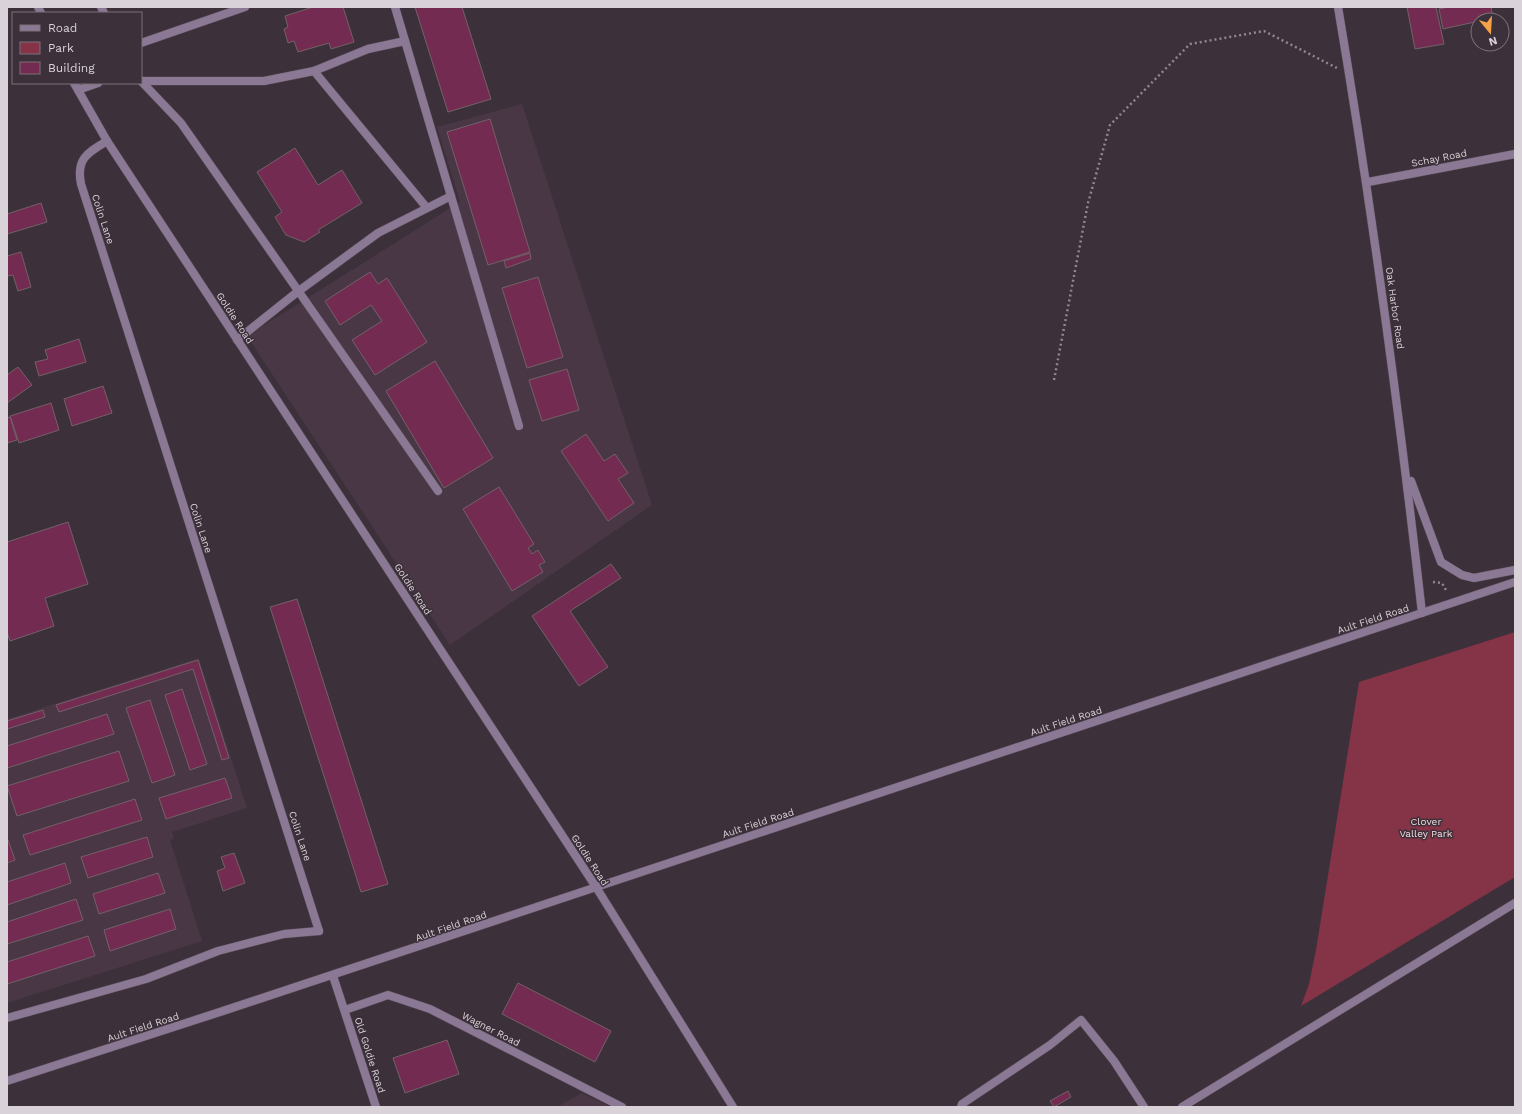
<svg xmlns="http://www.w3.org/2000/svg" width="1522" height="1114" viewBox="0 0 1522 1114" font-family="'Work Sans',sans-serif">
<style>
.built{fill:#493746}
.green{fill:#843446}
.building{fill:#742b51;stroke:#726168}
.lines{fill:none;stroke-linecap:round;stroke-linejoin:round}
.service-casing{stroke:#584d56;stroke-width:9}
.minor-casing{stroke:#584d56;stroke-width:9}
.tertiary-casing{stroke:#584d56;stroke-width:9}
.path{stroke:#91878f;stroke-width:2.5;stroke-dasharray:2 3;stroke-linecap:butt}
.service{stroke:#8b7895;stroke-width:8}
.minor{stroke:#8b7895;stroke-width:8}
.tertiary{stroke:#8b7895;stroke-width:8}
.labels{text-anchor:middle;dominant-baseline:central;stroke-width:3;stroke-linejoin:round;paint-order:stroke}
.street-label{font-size:10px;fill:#d9d2d8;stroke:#3c303a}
.park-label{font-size:10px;fill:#f5dcdf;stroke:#3c303a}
</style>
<rect width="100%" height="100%" fill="#3c303a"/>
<!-- built -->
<g class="built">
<polygon points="522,104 652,505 450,645 247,336 460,202 437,127"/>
<polygon points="199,658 247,808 172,832 174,839 170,840 202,941 7,1003 7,719"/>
<polygon points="582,1093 610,1107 557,1107"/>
</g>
<!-- green -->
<polygon class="green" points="1515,632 1515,877 1301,1006 1309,984 1316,950 1359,682"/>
<!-- building -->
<g class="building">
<polygon points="313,7 343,7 354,42 331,49 329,43 298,52 294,41 288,43 284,29 288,27 285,16"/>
<polygon points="415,7 462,7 491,99 448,112"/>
<polygon points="1407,7 1436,7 1444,44 1415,49"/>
<polygon points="1449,7 1491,7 1493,18 1443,29 1439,9"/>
<polygon points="490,119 530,252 488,265 447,132"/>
<polygon points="295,148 318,185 342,170 362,203 318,230 320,232 304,242 286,235 275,217 282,212 257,172"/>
<polygon points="41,203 47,222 7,234 7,214"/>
<polygon points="21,252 31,287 18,291 13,275 7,276 7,256"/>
<polygon points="530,253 531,259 506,268 504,261"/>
<polygon points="370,272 378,284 387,278 427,342 375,375 352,340 382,321 371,305 340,325 325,301"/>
<polygon points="538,277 563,357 527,368 502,288"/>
<polygon points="79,339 86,362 39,376 35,362 48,359 45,350"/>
<polygon points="435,361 493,458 444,488 386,391"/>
<polygon points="18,367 32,385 7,403 7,375"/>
<polygon points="567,369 579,410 542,421 529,380"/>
<polygon points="103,386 112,413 72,426 64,399"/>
<polygon points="51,403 59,430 19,443 10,416"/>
<polygon points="10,417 17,440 7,443 7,418"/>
<polygon points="586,434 604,461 615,454 628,473 618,479 634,503 608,521 561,451"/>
<polygon points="499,487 534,544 528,548 532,554 538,550 545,562 539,565 543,572 512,591 463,509"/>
<polygon points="68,522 88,584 45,598 54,626 10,641 7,632 7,542"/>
<polygon points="611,564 621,578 570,611 608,667 579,686 532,616"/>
<polygon points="297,599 388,884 361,892 270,607"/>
<polygon points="198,660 229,758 222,760 193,669 59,712 56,705"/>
<polygon points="182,689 207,764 190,770 165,695"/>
<polygon points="150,700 175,775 152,783 126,708"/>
<polygon points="43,710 45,717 7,729 7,721"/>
<polygon points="107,714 114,734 7,768 7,746"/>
<polygon points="119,751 129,781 17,816 7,786"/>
<polygon points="225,778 232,798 166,819 159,798"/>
<polygon points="135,799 142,820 30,855 23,835"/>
<polygon points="147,837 153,857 88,878 81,857"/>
<polygon points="8,840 15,860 7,863 7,841"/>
<polygon points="234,853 245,883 223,891 217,871 225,868 221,857"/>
<polygon points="65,863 71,883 7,905 7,882"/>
<polygon points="158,873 165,893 99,914 93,894"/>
<polygon points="76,899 83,920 7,944 7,922"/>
<polygon points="170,909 176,929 110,951 104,930"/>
<polygon points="88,936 95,956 7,984 7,962"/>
<polygon points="518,983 611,1031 595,1062 502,1014"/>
<polygon points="447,1040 459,1074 405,1093 393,1058"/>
<polygon points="1068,1091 1071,1097 1054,1107 1050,1101"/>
</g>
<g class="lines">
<defs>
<g id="service">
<polyline points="101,7 104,13"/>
<polyline points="395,7 519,426"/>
<polyline points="314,71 427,208"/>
<polyline points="141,81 181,123 438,491"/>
<polyline points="141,81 264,81 314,71 368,49 405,41"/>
<polyline points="78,90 98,83"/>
<polyline points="237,340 296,293 378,233 451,196"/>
<polyline points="345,1010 388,995 430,1009 622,1107"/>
<polyline points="7,1018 146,979 218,951 284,934 319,931"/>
<polyline points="961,1107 962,1104 1050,1045 1081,1020 1114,1061 1144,1107"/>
</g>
<g id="minor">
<polyline points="141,43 245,7"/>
<path d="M107,141C87,153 76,159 81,184L319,931"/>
<polyline points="1368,182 1515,154"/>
<polyline points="333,976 376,1107"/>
<polyline points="1182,1107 1515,903"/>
</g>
<g id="tertiary">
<polyline points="38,7 41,13"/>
<path d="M1338,7C1372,208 1399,410 1422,613"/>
<polyline points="74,83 107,141 596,887 733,1107"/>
<polyline points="1411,481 1441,562 1462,575 1474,578 1515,570"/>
<path d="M7,1081C511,919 1012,748 1515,582"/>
</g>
</defs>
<!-- service casing -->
<use href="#service" class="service-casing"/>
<!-- minor casing -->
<use href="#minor" class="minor-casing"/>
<!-- tertiary casing -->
<use href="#tertiary" class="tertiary-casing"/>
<!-- path -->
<g class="path">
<polyline points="1054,380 1088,203 1110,125 1190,44 1264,31 1337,68"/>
<polyline points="1433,582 1442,583 1447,592"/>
</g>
<!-- service -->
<use href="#service" class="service"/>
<!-- minor -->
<use href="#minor" class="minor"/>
<!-- tertiary -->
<use href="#tertiary" class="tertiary"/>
</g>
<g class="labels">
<!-- street labels -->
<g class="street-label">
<text transform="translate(1439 158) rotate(-11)">Schay Road</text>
<text transform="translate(103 219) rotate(72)">Colin Lane</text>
<text transform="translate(1395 308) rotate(82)">Oak Harbor Road</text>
<text transform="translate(235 318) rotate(57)">Goldie Road</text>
<text transform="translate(201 528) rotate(72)">Colin Lane</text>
<text transform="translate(413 589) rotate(57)">Goldie Road</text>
<text transform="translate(1373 619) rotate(-18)">Ault Field Road</text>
<text transform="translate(1066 721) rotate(-18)">Ault Field Road</text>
<text transform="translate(758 823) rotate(-18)">Ault Field Road</text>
<text transform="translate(300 836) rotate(72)">Colin Lane</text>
<text transform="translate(590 860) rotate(57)">Goldie Road</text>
<text transform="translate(451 926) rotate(-19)">Ault Field Road</text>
<text transform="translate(143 1027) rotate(-18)">Ault Field Road</text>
<text transform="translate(491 1029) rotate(27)">Wagner Road</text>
<text transform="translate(370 1055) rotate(72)">Old Goldie Road</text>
</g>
<!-- park labels -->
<g class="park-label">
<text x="1426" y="821">Clover<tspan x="1426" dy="12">Valley Park</tspan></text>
</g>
</g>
<!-- border -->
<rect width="1522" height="1114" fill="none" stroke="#d9d2d8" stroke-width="16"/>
<!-- legend -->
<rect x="12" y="12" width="130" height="72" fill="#3c303a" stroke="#7b7179"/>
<rect x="20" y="25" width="20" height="6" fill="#8b7895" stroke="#7b7179"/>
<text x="48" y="32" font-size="12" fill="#d9d2d8">Road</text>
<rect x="20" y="42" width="20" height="12" fill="#843446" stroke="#7b7179"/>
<text x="48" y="52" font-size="12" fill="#d9d2d8">Park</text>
<rect x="20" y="62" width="20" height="12" fill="#742b51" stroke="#7b7179"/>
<text x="48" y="72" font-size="12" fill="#d9d2d8">Building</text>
<!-- north arrow -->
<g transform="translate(1490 32) rotate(162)"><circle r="19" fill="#3c303a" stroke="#7b7179"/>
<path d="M0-3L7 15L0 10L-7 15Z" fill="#f6a247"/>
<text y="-6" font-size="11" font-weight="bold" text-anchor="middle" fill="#d9d2d8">N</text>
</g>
</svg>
